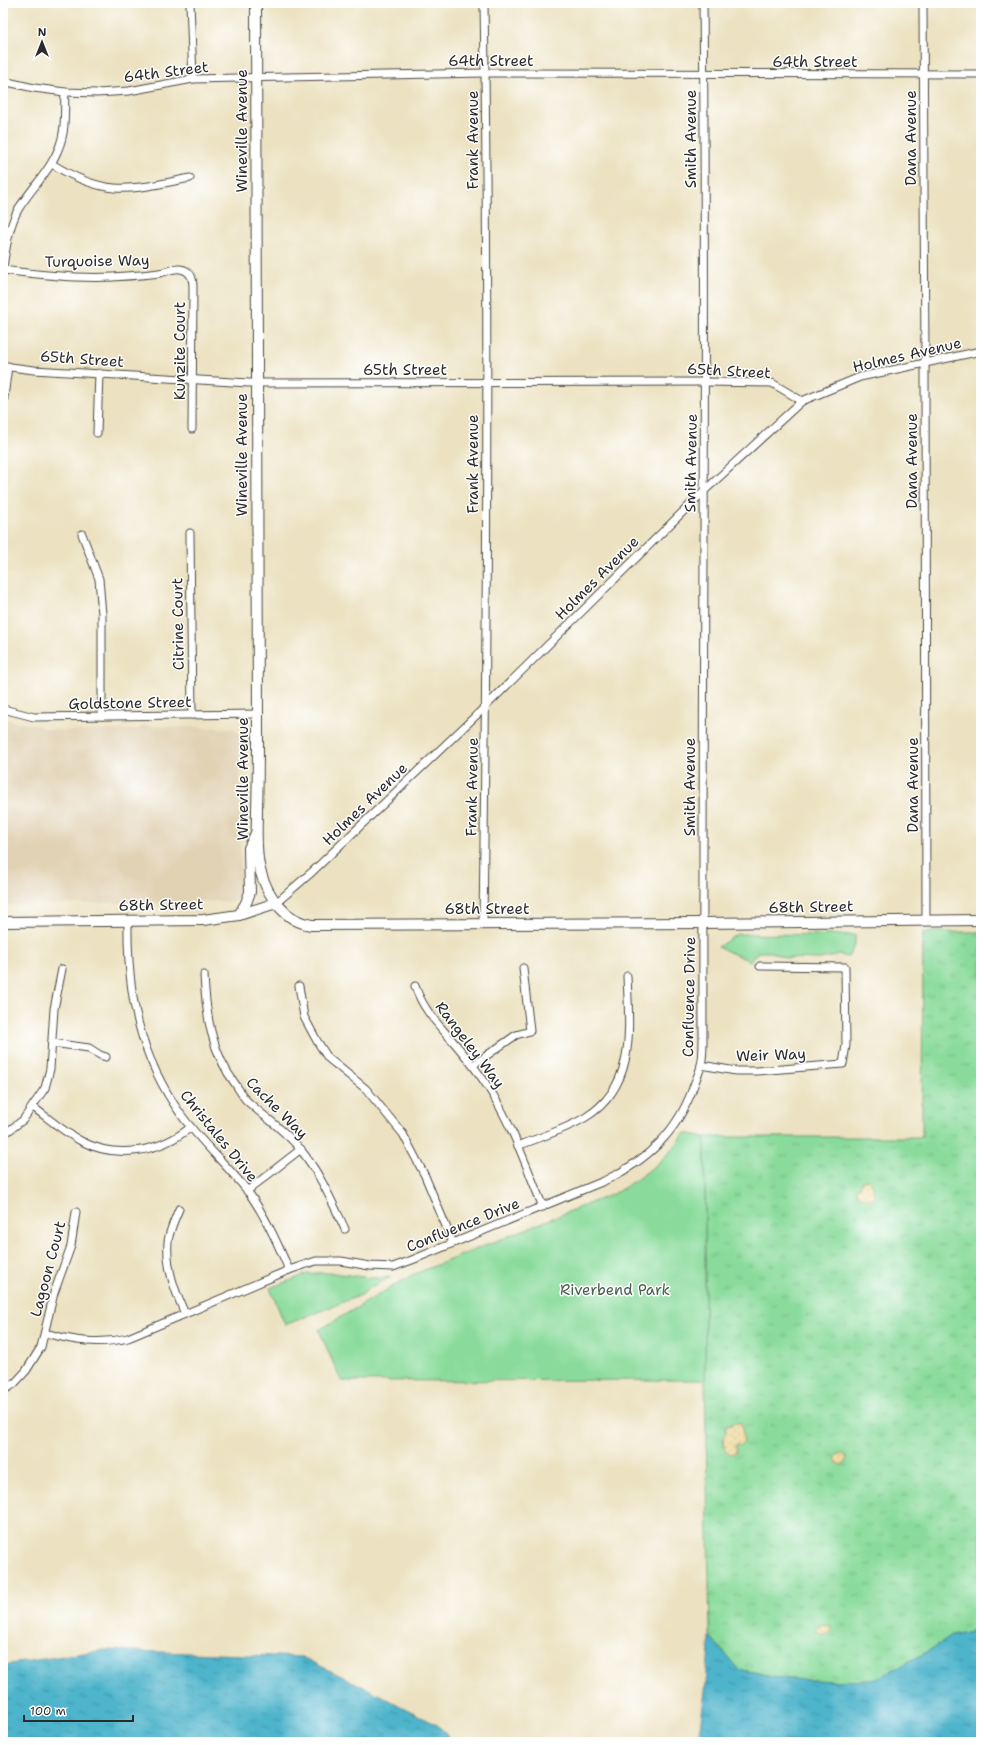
<svg xmlns="http://www.w3.org/2000/svg" width="984" height="1745" viewBox="0 0 984 1745" font-family="'Shantell Sans',sans-serif">
<style>
.built{fill:#e1d2b4}
.grass{fill:url(#grass-tufts);stroke:#5a8363}
.sand{fill:url(#sand-dots);stroke:#8c8264}
.park{fill:#8adb9b;stroke:#5a8363}
.water{fill:url(#water-ripples);stroke:#3c707b}
.lines{fill:none;stroke-linecap:round;stroke-linejoin:round}
.street-casing{stroke:#484642;stroke-width:9}
.secondary-casing{stroke:#484642;stroke-width:12}
.street{stroke:#fff;stroke-width:7}
.secondary{stroke:#fff;stroke-width:10}
.labels{text-anchor:middle;dominant-baseline:central;stroke-width:3;stroke-linejoin:round;paint-order:stroke}
.street-label{font-size:15px;fill:#2b2b2b;stroke:#fff}
.park-label{font-size:15px;fill:#48604d;stroke:#fff}
</style>
<defs>
<pattern id="grass-tufts" width="24" height="20" patternUnits="userSpaceOnUse"><rect width="24" height="20" fill="#8adb9b"/><path d="M3 7l-1-3M5 7V3M7 7l1-3M15 17l-1-3M17 17v-4M19 17l1-3" fill="none" stroke="#77bc86"/></pattern>
<pattern id="sand-dots" width="8" height="8" patternUnits="userSpaceOnUse"><rect width="8" height="8" fill="#eeda9e"/><path d="M2 2h.1M6 6h.1" fill="none" stroke="#cb8" stroke-width="1.8" stroke-linecap="round"/></pattern>
<pattern id="water-ripples" width="26" height="14" patternUnits="userSpaceOnUse"><rect width="26" height="14" fill="#4db4cb"/><path d="M2 4q2-2 4 0t4 0M15 11q2-2 4 0t4 0" fill="none" stroke="#4093a5"/></pattern>
</defs>
<rect width="100%" height="100%" fill="#fff"/>
<filter id="ink" filterUnits="userSpaceOnUse"><feTurbulence type="fractalNoise" baseFrequency=".025" numOctaves="2"/><feDisplacementMap in="SourceGraphic" scale="8" xChannelSelector="R" yChannelSelector="G"/><feConvolveMatrix kernelMatrix="1 2 1 2 8 2 1 2 1" color-interpolation-filters="sRGB"/></filter>
<filter id="wash" filterUnits="userSpaceOnUse"><feTurbulence type="fractalNoise" baseFrequency=".012" numOctaves="4" result="noise"/><feDisplacementMap in="SourceGraphic" scale="16" xChannelSelector="R" yChannelSelector="G"/><feGaussianBlur stdDeviation="0.9" result="paint"/><feColorMatrix in="noise" values="0 0 0 0 0 0 0 0 0 0 0 0 0 0 0 0 0 1.4 0 .05"/><feComposite in="paint" operator="in"/></filter>
<g filter="url(#wash)">
<rect width="100%" height="100%" fill="#ece2c1"/>
<!-- built -->
<polygon class="built" points="3,718 17,722 36,725 45,729 65,731 136,730 143,726 233,728 240,736 241,895 234,901 3,905"/>
<!-- grass -->
<polygon class="grass" points="923,932 981,932 981,1629 952,1635 927,1652 874,1680 835,1681 787,1679 738,1669 710,1636 705,1380 705,1137 922,1137"/>
<!-- sand -->
<g class="sand">
<path d="M868,1179C873,1183 875,1192 873,1198L869,1200C863,1197 856,1195 856,1189L861,1186L862,1181Z"/>
<polygon points="734,1423 741,1423 744,1440 740,1446 736,1444 736,1452 730,1454 725,1451 723,1437 726,1433 726,1427"/>
<circle cx="841" cy="1459" r="5.5"/>
<polygon points="821,1625 831,1626 831,1632 826,1635 819,1633 816,1629"/>
</g>
<!-- park -->
<g class="park">
<polygon points="737,934 855,935 855,945 848,957 840,955 820,959 786,958 771,952 758,952 750,961 718,947"/>
<path d="M685,1133L705,1137V1380L341,1381L319,1330L412,1275L615,1193C641,1178 667,1159 685,1133Z"/>
<polygon points="317,1273 334,1273 370,1278 391,1277 371,1287 361,1295 285,1325 270,1288 307,1274"/>
</g>
<!-- water -->
<g class="water">
<polygon points="981,1629 981,1742 698,1742 706,1684 710,1636 738,1669 787,1679 835,1681 874,1680 927,1652 952,1635"/>
<polygon points="104,1650 302,1657 374,1692 439,1726 452,1742 3,1742 3,1665"/>
</g>
</g>
<g filter="url(#ink)">
<g class="lines">
<defs>
<g id="street">
<polyline points="190,3 193,79"/>
<polyline points="923,3 925,362 926,920"/>
<polyline points="3,81 34,88 65,92 97,93 129,91 193,79 485,73 981,74"/>
<path d="M52,164C107,198 129,190 190,178"/>
<path d="M3,267C6,248 9,225 19,208C34,185 55,166 62,138C66,123 64,107 65,92"/>
<path d="M3,270C40,275 76,279 113,277C128,276 144,275 159,273C166,272 173,268 180,269C190,270 193,278 193,287L192,429"/>
<polyline points="3,366 34,370 249,383 705,382 772,383 802,401"/>
<polyline points="3,405 8,366"/>
<polyline points="97,433 99,373"/>
<polyline points="190,533 192,715"/>
<polyline points="82,534 99,579 102,614 102,716"/>
<polyline points="3,709 34,717 258,714"/>
<polyline points="276,903 312,872 486,706 703,492 802,401 860,377 981,351"/>
<path d="M128,921C127,994 139,1056 182,1116C201,1142 226,1164 246,1189C264,1213 277,1242 289,1270"/>
<path d="M483,924C487,617 489,310 484,3"/>
<path d="M204,975C206,1015 211,1052 236,1085C239,1090 242,1095 246,1100C264,1117 285,1130 300,1149C320,1173 332,1202 345,1229"/>
<polyline points="299,986 304,1017 317,1041 328,1058 366,1089 403,1134 425,1176 453,1243"/>
<path d="M415,986C424,1012 440,1026 457,1046C468,1059 479,1073 488,1087C512,1124 526,1166 543,1207"/>
<polyline points="52,1043 89,1048 100,1055 106,1057"/>
<polyline points="473,1065 516,1035 530,1031 523,968"/>
<polyline points="701,1065 736,1071 757,1071 843,1064 846,1045 845,967 760,966"/>
<path d="M33,1107C48,1118 64,1132 81,1141C117,1160 160,1152 191,1127"/>
<polyline points="3,1135 23,1120 45,1088 50,1069 54,1009 62,969"/>
<path d="M518,1146C540,1137 565,1130 586,1117C637,1085 629,1028 627,976"/>
<polyline points="247,1191 301,1149"/>
<path d="M179,1209C175,1219 169,1231 168,1242C166,1268 175,1291 185,1314"/>
<path d="M45,1333C74,1341 99,1345 128,1338L289,1270L316,1261H341L370,1266L393,1267L412,1260L604,1181C648,1160 678,1132 694,1085C696,1079 700,1072 701,1065C703,1057 703,1048 703,1040C702,694 707,349 703,3"/>
<polyline points="3,1391 14,1384 26,1371 41,1347 54,1293 71,1246 76,1212"/>
</g>
<g id="secondary">
<path d="M256,3L258,729C258,756 258,782 257,809C257,829 255,851 260,870C267,895 285,922 312,925L703,923L981,920"/>
<polyline points="239,915 246,903 250,892 249,848 256,833"/>
<polyline points="3,922 203,920 239,915 276,903"/>
</g>
</defs>
<!-- street casing -->
<use href="#street" class="street-casing"/>
<!-- secondary casing -->
<use href="#secondary" class="secondary-casing"/>
<!-- street -->
<use href="#street" class="street"/>
<!-- secondary -->
<use href="#secondary" class="secondary"/>
</g>
</g>
<g class="labels">
<!-- street labels -->
<g class="street-label">
<text x="491" y="61">64th Street</text>
<text x="815" y="62">64th Street</text>
<text transform="translate(166 72) rotate(-7)">64th Street</text>
<text transform="translate(242 131) rotate(-90)">Wineville Avenue</text>
<text transform="translate(911 138) rotate(-90)">Dana Avenue</text>
<text transform="translate(691 139) rotate(-90)">Smith Avenue</text>
<text transform="translate(473 140) rotate(-90)">Frank Avenue</text>
<text transform="translate(97 261) rotate(-1)">Turquoise Way</text>
<text transform="translate(180 351) rotate(-90)">Kunzite Court</text>
<text transform="translate(907 355) rotate(-13)">Holmes Avenue</text>
<text transform="translate(82 359) rotate(4)">65th Street</text>
<text x="405" y="370">65th Street</text>
<text transform="translate(729 371) rotate(3)">65th Street</text>
<text transform="translate(242 455) rotate(-90)">Wineville Avenue</text>
<text transform="translate(912 461) rotate(-90)">Dana Avenue</text>
<text transform="translate(691 463) rotate(-89)">Smith Avenue</text>
<text transform="translate(473 464) rotate(-90)">Frank Avenue</text>
<text transform="translate(597 578) rotate(-45)">Holmes Avenue</text>
<text transform="translate(178 624) rotate(-91)">Citrine Court</text>
<text transform="translate(130 703) rotate(-1)">Goldstone Street</text>
<text transform="translate(243 779) rotate(-90)">Wineville Avenue</text>
<text transform="translate(913 785) rotate(-90)">Dana Avenue</text>
<text transform="translate(472 787) rotate(-89)">Frank Avenue</text>
<text transform="translate(690 787) rotate(-90)">Smith Avenue</text>
<text transform="translate(365 804) rotate(-44)">Holmes Avenue</text>
<text transform="translate(161 905) rotate(-1)">68th Street</text>
<text transform="translate(811 907) rotate(-1)">68th Street</text>
<text x="487" y="909">68th Street</text>
<text transform="translate(689 997) rotate(-89)">Confluence Drive</text>
<text transform="translate(470 1045) rotate(53)">Rangeley Way</text>
<text transform="translate(771 1055) rotate(-2)">Weir Way</text>
<text transform="translate(277 1108) rotate(45)">Cache Way</text>
<text transform="translate(219 1136) rotate(51)">Christales Drive</text>
<text transform="translate(463 1225) rotate(-22)">Confluence Drive</text>
<text transform="translate(48 1269) rotate(-75)">Lagoon Court</text>
</g>
<!-- park labels -->
<g class="park-label">
<text x="615" y="1290">Riverbend Park</text>
</g>
</g>
<!-- margin -->
<rect width="984" height="1745" fill="none" stroke="#fff" stroke-width="16"/>
<!-- north arrow -->
<g transform="translate(42 42)" stroke="#ffffff" stroke-width="3" paint-order="stroke">
<path d="M0-3L7 15L0 10L-7 15Z" fill="#2b2b2b"/>
<text y="-6" font-size="11" font-weight="bold" text-anchor="middle" fill="#2b2b2b">N</text>
</g>
<!-- scale -->
<path d="M24 1715v6h109v-6" fill="none" stroke="#2b2b2b" stroke-width="2"/>
<text x="30" y="1715" font-size="12" fill="#2b2b2b" stroke="#ffffff" stroke-width="3" paint-order="stroke">100 m</text>
</svg>
